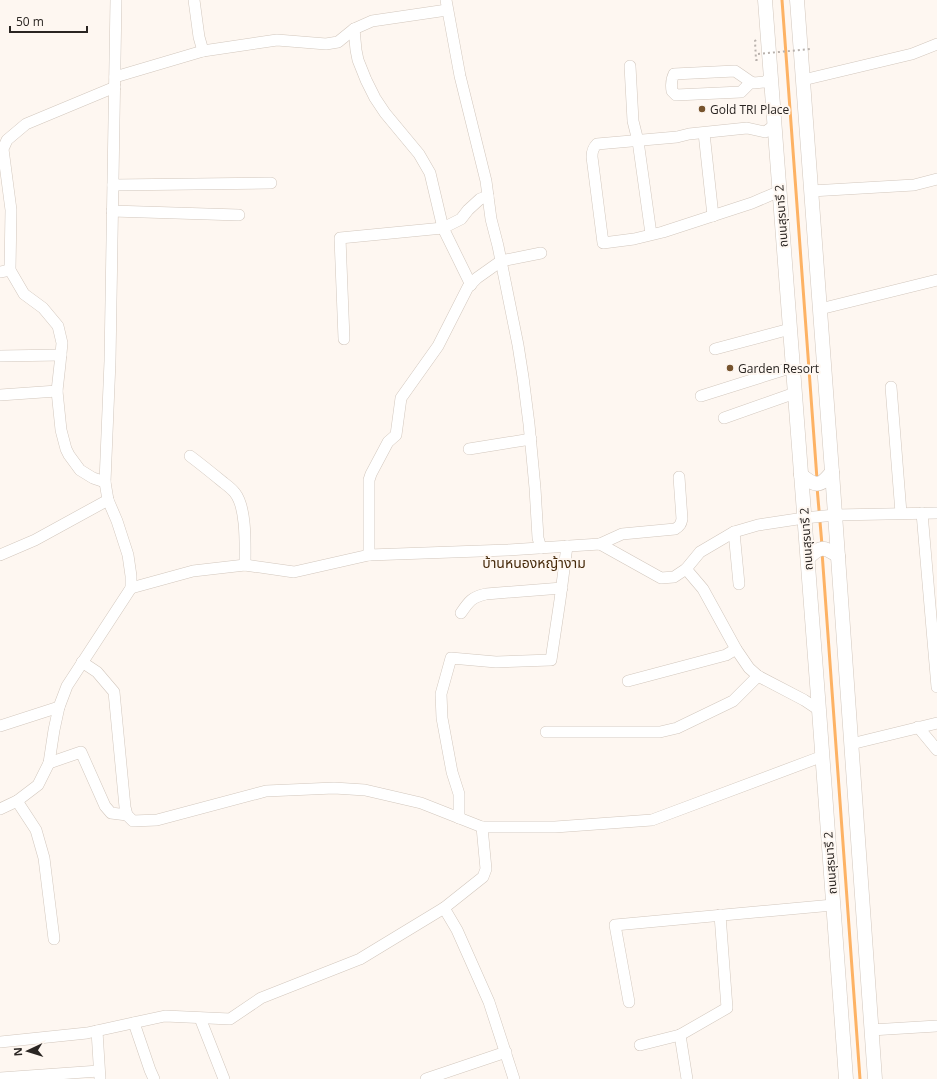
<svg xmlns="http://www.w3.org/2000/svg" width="937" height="1079" viewBox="0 0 937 1079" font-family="'Open Sans','Noto Sans Thai',sans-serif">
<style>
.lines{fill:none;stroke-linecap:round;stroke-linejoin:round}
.stream{stroke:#fdb264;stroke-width:3}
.minor-casing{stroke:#d2c7bd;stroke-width:12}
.major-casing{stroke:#d2c7bd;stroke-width:15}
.path{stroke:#b9b2ad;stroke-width:2;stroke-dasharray:2 3;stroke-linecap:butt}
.minor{stroke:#fff;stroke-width:11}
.major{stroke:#fff;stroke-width:14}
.path-bridge{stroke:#b9b2ad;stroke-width:2;stroke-dasharray:2 3;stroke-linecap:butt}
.poi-dot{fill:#77532d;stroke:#fef7f1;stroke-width:1.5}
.labels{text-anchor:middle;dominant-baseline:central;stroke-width:4;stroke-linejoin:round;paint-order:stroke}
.poi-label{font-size:12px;fill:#2a2522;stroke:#fef7f1;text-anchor:start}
.street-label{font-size:12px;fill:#2a2522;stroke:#fef7f1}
.quarter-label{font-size:14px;fill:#472b0c;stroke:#fef7f1}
</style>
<rect width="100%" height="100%" fill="#fef7f1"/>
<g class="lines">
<!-- stream -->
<g class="stream">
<polyline points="782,0 817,479"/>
<polyline points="817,487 822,545"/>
<polyline points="822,552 860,1079"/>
</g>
<defs>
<g id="minor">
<polyline points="194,0 199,37 203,51"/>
<polyline points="446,0 460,76 486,181 491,219 498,246 518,345 523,377 529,424 535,488 538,538 541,548"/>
<polyline points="354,29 356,50 358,60 366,80 375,98 385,113 419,154 430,173 443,228 471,285"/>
<polyline points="630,66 633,121 638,141 651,234"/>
<polyline points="115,77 203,51 277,40 326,44 338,42 354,29 372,21 447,10"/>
<polyline points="803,80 912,54 937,44"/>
<path d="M751,82L741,92L676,95L672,91C671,85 671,80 674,74L735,71L751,82L754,83L765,82L771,77"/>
<path d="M775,125L765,132L747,128L689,134L677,137L597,144C593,148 592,151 592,157L603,243L634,239L663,232L752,203L780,191"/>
<polyline points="704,133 713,216"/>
<polyline points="113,185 271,183"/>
<polyline points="811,191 914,185 937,179"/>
<polyline points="112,211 239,215"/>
<polyline points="0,272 10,270"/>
<polyline points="820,309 937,280"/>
<polyline points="344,339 340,238 443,228 461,219 468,210 480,199 488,196"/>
<polyline points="715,349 790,329"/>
<polyline points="0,356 61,355"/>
<polyline points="891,387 901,513"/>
<polyline points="0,395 57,391"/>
<polyline points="701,396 793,367"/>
<polyline points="724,418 795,393"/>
<polyline points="469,449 531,439"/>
<path d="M190,456C202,465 213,474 224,483C228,486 232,489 235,493C247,508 245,548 245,565"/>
<polyline points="105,482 93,478 80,470 69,455 66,449 61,430 57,391 60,364 62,343 58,326 43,308 24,294 10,270 11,210 3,149 7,140 26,124 115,87"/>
<polyline points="922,513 937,687"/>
<polyline points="734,532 739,584"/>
<path d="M600,544L622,534L675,529C680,526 681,524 682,519L679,477"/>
<polyline points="0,555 35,540 108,500"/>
<polyline points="369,555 369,480 371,474 388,442 396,435 401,398 438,346 468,287 477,278 501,261 541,253"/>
<polyline points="686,569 703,589 736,649 749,668 758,676 804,700 819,710"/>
<polyline points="131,588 193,571 245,565 294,572 369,555 508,550 600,544 661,578 674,577 686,569 700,552 734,532 758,525 804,518 835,515 937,513"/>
<path d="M461,613C469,601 472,597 486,594L562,588"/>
<polyline points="82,662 97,672 114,692 125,807 127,815 133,821 157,820 266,791 334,788 365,790 421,803 482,827 555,827 652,820 823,756"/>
<polyline points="628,681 726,655 736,649"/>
<polyline points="0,726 59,707"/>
<polyline points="918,727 937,750"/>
<polyline points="546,732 660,732 677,728 733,701 758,676"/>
<polyline points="851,744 937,723"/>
<polyline points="49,763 81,752 105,806 111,813 127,815"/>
<polyline points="17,801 36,830 44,858 54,939"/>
<polyline points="0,809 17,801 38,785 49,763 54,730 59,707 67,686 131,588 131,576 128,555 117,521 108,500 105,482 110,361 116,0"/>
<polyline points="459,818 459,794 452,772 442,718 441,694 451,658 496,662 551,660 560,600 567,546"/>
<polyline points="444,908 457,930 489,1002 514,1079"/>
<polyline points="629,1002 615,925 833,905"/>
<polyline points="200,1018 224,1079"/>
<polyline points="134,1023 150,1070 154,1079"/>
<polyline points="871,1030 937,1026"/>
<polyline points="97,1031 100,1079"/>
<polyline points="680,1035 687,1079"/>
<polyline points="0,1042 87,1033 165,1016 230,1019 261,998 360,959 444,908 483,877 486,869 482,827"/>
<polyline points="640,1045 680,1035 727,1008 720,915"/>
<polyline points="0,1078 99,1071"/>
<polyline points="426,1079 506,1052"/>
</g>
<g id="major">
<polyline points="765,0 819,710 846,1079"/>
<polyline points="797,0 832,472 875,1079"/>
<path d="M801,475C816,487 820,487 832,472"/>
<path d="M808,558C820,546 824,546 838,556"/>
</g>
</defs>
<!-- minor casing -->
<use href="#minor" class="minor-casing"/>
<!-- major casing -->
<use href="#major" class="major-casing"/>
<!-- path -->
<polyline class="path" points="756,40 755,41 756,60 758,60"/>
<!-- minor -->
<use href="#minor" class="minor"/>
<!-- major -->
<use href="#major" class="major"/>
<!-- path-bridge -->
<polyline class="path-bridge" points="758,54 810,49"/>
</g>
<!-- markers -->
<g class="poi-dot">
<circle cx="702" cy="109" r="4"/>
<circle cx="730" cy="368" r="4"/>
</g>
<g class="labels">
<!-- poi labels -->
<g class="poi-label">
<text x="710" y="109">Gold TRI Place</text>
<text x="738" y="368">Garden Resort</text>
</g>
<!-- street labels -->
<g class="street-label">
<text transform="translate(781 216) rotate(-94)">ถนนสุรนารี 2</text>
<text transform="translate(806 539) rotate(-94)">ถนนสุรนารี 2</text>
<text transform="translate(830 863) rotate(-94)">ถนนสุรนารี 2</text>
</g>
<!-- quarter labels -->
<g class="quarter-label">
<text x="534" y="562">บ้านหนองหญ้างาม</text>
</g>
</g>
<!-- north arrow -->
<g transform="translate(28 1051) rotate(266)" stroke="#fef7f1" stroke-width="3" paint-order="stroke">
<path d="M0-3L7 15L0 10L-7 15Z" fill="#2a2522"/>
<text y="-6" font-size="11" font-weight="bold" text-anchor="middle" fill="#2a2522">N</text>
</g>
<!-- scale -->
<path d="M10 26v6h77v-6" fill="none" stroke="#2a2522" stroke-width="2"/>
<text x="16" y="26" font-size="12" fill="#2a2522" stroke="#fef7f1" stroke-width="3" paint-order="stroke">50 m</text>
</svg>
